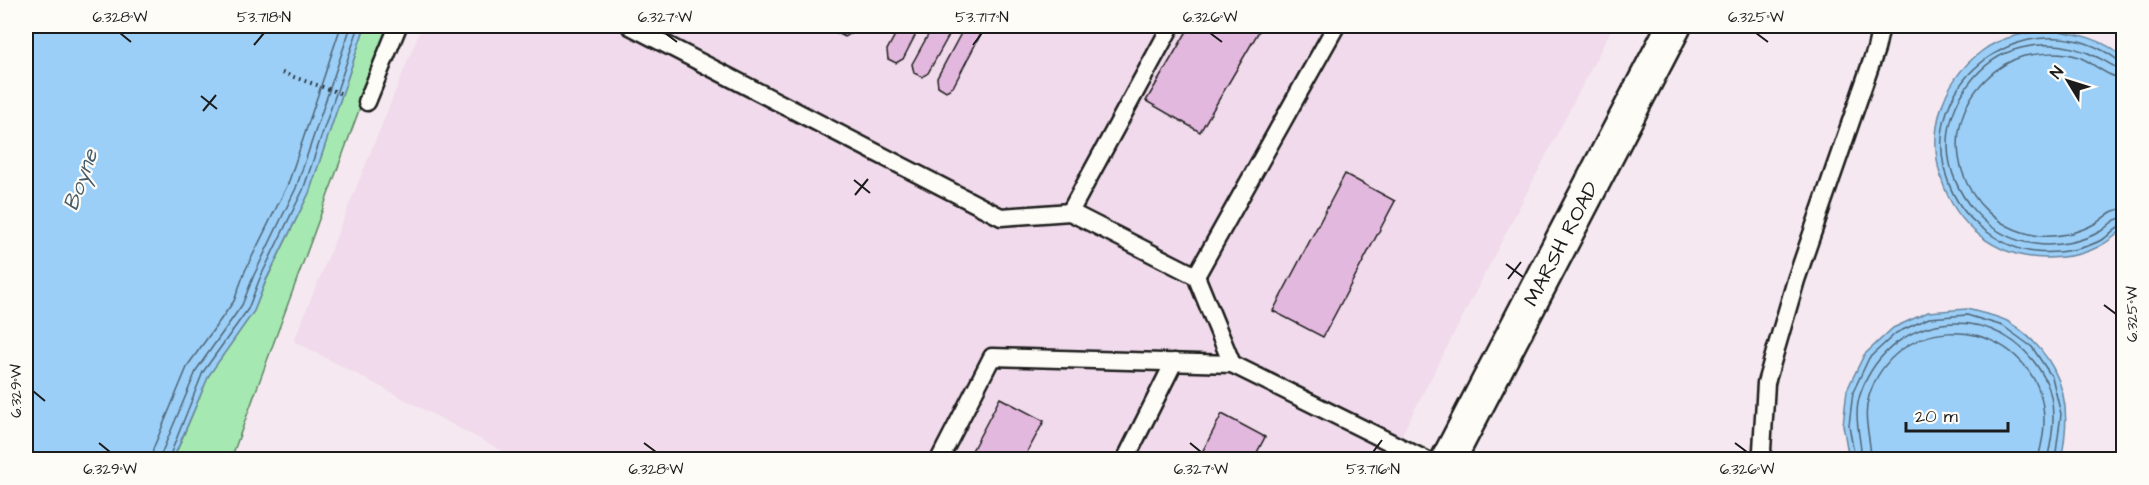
<svg xmlns="http://www.w3.org/2000/svg" width="2149" height="485" viewBox="0 0 2149 485" font-family="'Architects Daughter',sans-serif">
<style>
.built{fill:#f0daeb}
.green{fill:#a6e8b1;stroke:#618266;stroke-width:1.5}
.water{fill:#9bcff8;stroke:#6887a0;stroke-width:1.5}
.lines{fill:none;stroke-linecap:round;stroke-linejoin:round}
.shore{stroke:#4f6474;stroke-width:1.5}
.building{fill:#e3b8de;stroke:#1c1c1c;stroke-width:1.5}
.service-casing{stroke:#1c1c1c;stroke-width:21}
.secondary-casing{stroke:#1c1c1c;stroke-width:38}
.path{stroke:#1c1c1c;stroke-width:4;stroke-dasharray:1.5 4.5;stroke-linecap:butt}
.service{stroke:#fdfcf7;stroke-width:16}
.secondary{stroke:#fdfcf7;stroke-width:33}
.ticks{fill:none;stroke:#1c1c1c;stroke-width:2}
.labels{text-anchor:middle;dominant-baseline:central;stroke-width:4.5;stroke-linejoin:round;paint-order:stroke}
.street-label{font-size:21px;fill:#1c1c1c;stroke:#fdfcf7}
.water-label{font-size:22px;font-style:italic;fill:#485b69;stroke:#fdfcf7}
.neatline{fill:none;stroke:#1c1c1c;stroke-width:2}
.ticks-label{font-size:15px;text-anchor:middle;fill:#1c1c1c}
</style>
<rect width="100%" height="100%" fill="#f5e8f0"/>
<filter id="ink" filterUnits="userSpaceOnUse"><feTurbulence type="fractalNoise" baseFrequency=".0167" numOctaves="2"/><feDisplacementMap in="SourceGraphic" scale="12" xChannelSelector="R" yChannelSelector="G"/><feConvolveMatrix kernelMatrix="1 2 1 2 8 2 1 2 1" color-interpolation-filters="sRGB"/></filter>
<g filter="url(#ink)">
<!-- built -->
<polygon class="built" points="422,26 1613,26 1389,459 518,459 294,341"/>
<!-- green -->
<polygon class="green" points="365,26 393,26 362,102 231,459 173,460 209,375 254,311 266,281 309,193"/>
<!-- water -->
<g class="water">
<polygon points="26,26 365,26 309,193 266,280 254,311 209,375 173,459 26,459"/>
<path d="M2051,30C2077,34 2104,38 2123,58V229C2101,250 2079,257 2049,258C1939,260 1895,116 1982,51C2002,36 2027,33 2051,30Z"/>
<path d="M1967,309C1980,313 1996,315 2007,321C2048,346 2070,385 2065,433C2064,442 2064,451 2060,459H1849L1843,425L1847,390L1864,355L1893,328L1928,312Z"/>
</g>
<g class="lines">
<!-- shore -->
<g class="shore">
<path d="M2124,62L2119,61C2040,0 1924,67 1944,167C1949,190 1960,210 1978,225C1994,238 2014,250 2035,252C2058,254 2085,250 2105,238C2112,233 2115,226 2124,225"/>
<path d="M2124,69C2114,69 2108,62 2099,58C2074,45 2049,41 2021,48C1978,58 1947,104 1948,147C1949,193 1988,239 2035,244C2056,247 2082,242 2101,231C2109,226 2113,218 2124,218"/>
<path d="M2124,78C2107,78 2094,63 2079,57C2061,51 2042,53 2024,56C2010,60 1996,69 1986,79C1932,132 1961,221 2034,235C2053,239 2079,233 2096,223C2106,217 2110,209 2124,209"/>
<polyline points="152,460 153,449 188,365 234,301 245,271 288,184 341,26"/>
<polyline points="161,460 162,452 197,369 242,305 254,275 296,188 351,26"/>
<polyline points="168,460 203,372 248,309 260,278 303,190 359,26"/>
<polyline points="1855,460 1849,425 1853,392 1869,358 1896,333 1929,318 1967,315 2003,326 2032,347 2052,377 2061,414 2055,460"/>
<path d="M1862,460C1861,437 1852,415 1861,392C1892,307 2003,298 2045,379C2055,399 2054,425 2050,446C2049,451 2048,455 2047,460"/>
<path d="M1871,460C1871,438 1862,418 1869,396C1894,317 1999,311 2036,383C2045,401 2046,427 2041,446C2040,451 2039,454 2038,460"/>
</g>
</g>
<!-- building -->
<g class="building">
<polygon points="835,26 856,26 852,33 845,37 837,33"/>
<polygon points="900,26 920,26 903,59 896,63 888,59 887,50"/>
<polygon points="933,26 954,26 928,73 922,77 914,73 912,64"/>
<polygon points="965,26 985,26 953,87 946,91 938,86 937,78"/>
<polygon points="1190,26 1262,26 1200,132 1146,101"/>
<polygon points="1345,174 1395,201 1323,337 1273,311"/>
<polygon points="1000,398 1044,421 1023,460 970,460 968,458"/>
<polygon points="1222,414 1265,437 1253,460 1198,460"/>
</g>
<g class="lines">
<defs>
<g id="service">
<polyline points="630,26 1001,217 1070,212"/>
<polyline points="1171,26 1070,212 1196,276 1232,364"/>
<polyline points="367,102 398,26"/>
<polyline points="1196,276 1336,26"/>
<polyline points="939,460 992,357 1232,364 1426,460"/>
<polyline points="1125,460 1174,362"/>
<polyline points="1764,460 1762,450 1766,383 1796,280 1876,49 1881,26"/>
</g>
<g id="secondary">
<path id="s1" d="M1448,460L1674,26"/>
</g>
</defs>
<!-- service casing -->
<use href="#service" class="service-casing"/>
<!-- secondary casing -->
<use href="#secondary" class="secondary-casing"/>
<!-- path -->
<polyline class="path" points="282,73 343,94"/>
<!-- service -->
<use href="#service" class="service"/>
<!-- secondary -->
<use href="#secondary" class="secondary"/>
</g>
</g>
<!-- ticks -->
<path class="ticks" d="M120,33L131,42M665,33L677,42M1210,33L1222,42M1756,33L1768,42M254,45L264,33M973,45L982,33M201,96L217,109M203,111L216,95M854,180L870,193M855,195L868,179M1506,264L1523,277M1508,279L1521,262M2104,305L2116,314M33,391L45,401M99,443L110,452M644,443L656,452M1190,443L1201,452M1735,443L1747,452M1373,452L1382,440"/>
<g class="labels">
<!-- street labels -->
<g class="street-label">
<text stroke="none"><textPath href="#s1" startOffset="244">MARSH ROAD</textPath></text>
</g>
<!-- water labels -->
<g class="water-label">
<text transform="translate(81 180) rotate(-70)">Boyne</text>
</g>
</g>
<!-- margin -->
<rect width="2149" height="485" fill="none" stroke="#fdfcf7" stroke-width="66"/>
<!-- north arrow -->
<g transform="translate(2068 81) rotate(308)" stroke="#fdfcf7" stroke-width="4.5" paint-order="stroke">
<path d="M0-4.5L10 22L0 15L-10 22Z" fill="#1c1c1c"/>
<text y="-9" font-size="16" font-weight="bold" text-anchor="middle" fill="#1c1c1c">N</text>
</g>
<!-- scale -->
<path d="M1906 422v9h102v-9" fill="none" stroke="#1c1c1c" stroke-width="3"/>
<text x="1915" y="422" font-size="18" fill="#1c1c1c" stroke="#fdfcf7" stroke-width="4.5" paint-order="stroke">20 m</text>
<rect x="33" y="33" width="2083" height="419" class="neatline"/>
<g class="ticks-label">
<text x="120" y="22">6.328°W</text>
<text x="264" y="22">53.718°N</text>
<text x="665" y="22">6.327°W</text>
<text x="982" y="22">53.717°N</text>
<text x="1210" y="22">6.326°W</text>
<text x="1756" y="22">6.325°W</text>
<text transform="translate(2132 314) rotate(-90)" y="5">6.325°W</text>
<text transform="translate(16 391) rotate(-90)" y="5">6.329°W</text>
<text x="110" y="474">6.329°W</text>
<text x="656" y="474">6.328°W</text>
<text x="1201" y="474">6.327°W</text>
<text x="1373" y="474">53.716°N</text>
<text x="1747" y="474">6.326°W</text>
</g>
</svg>
